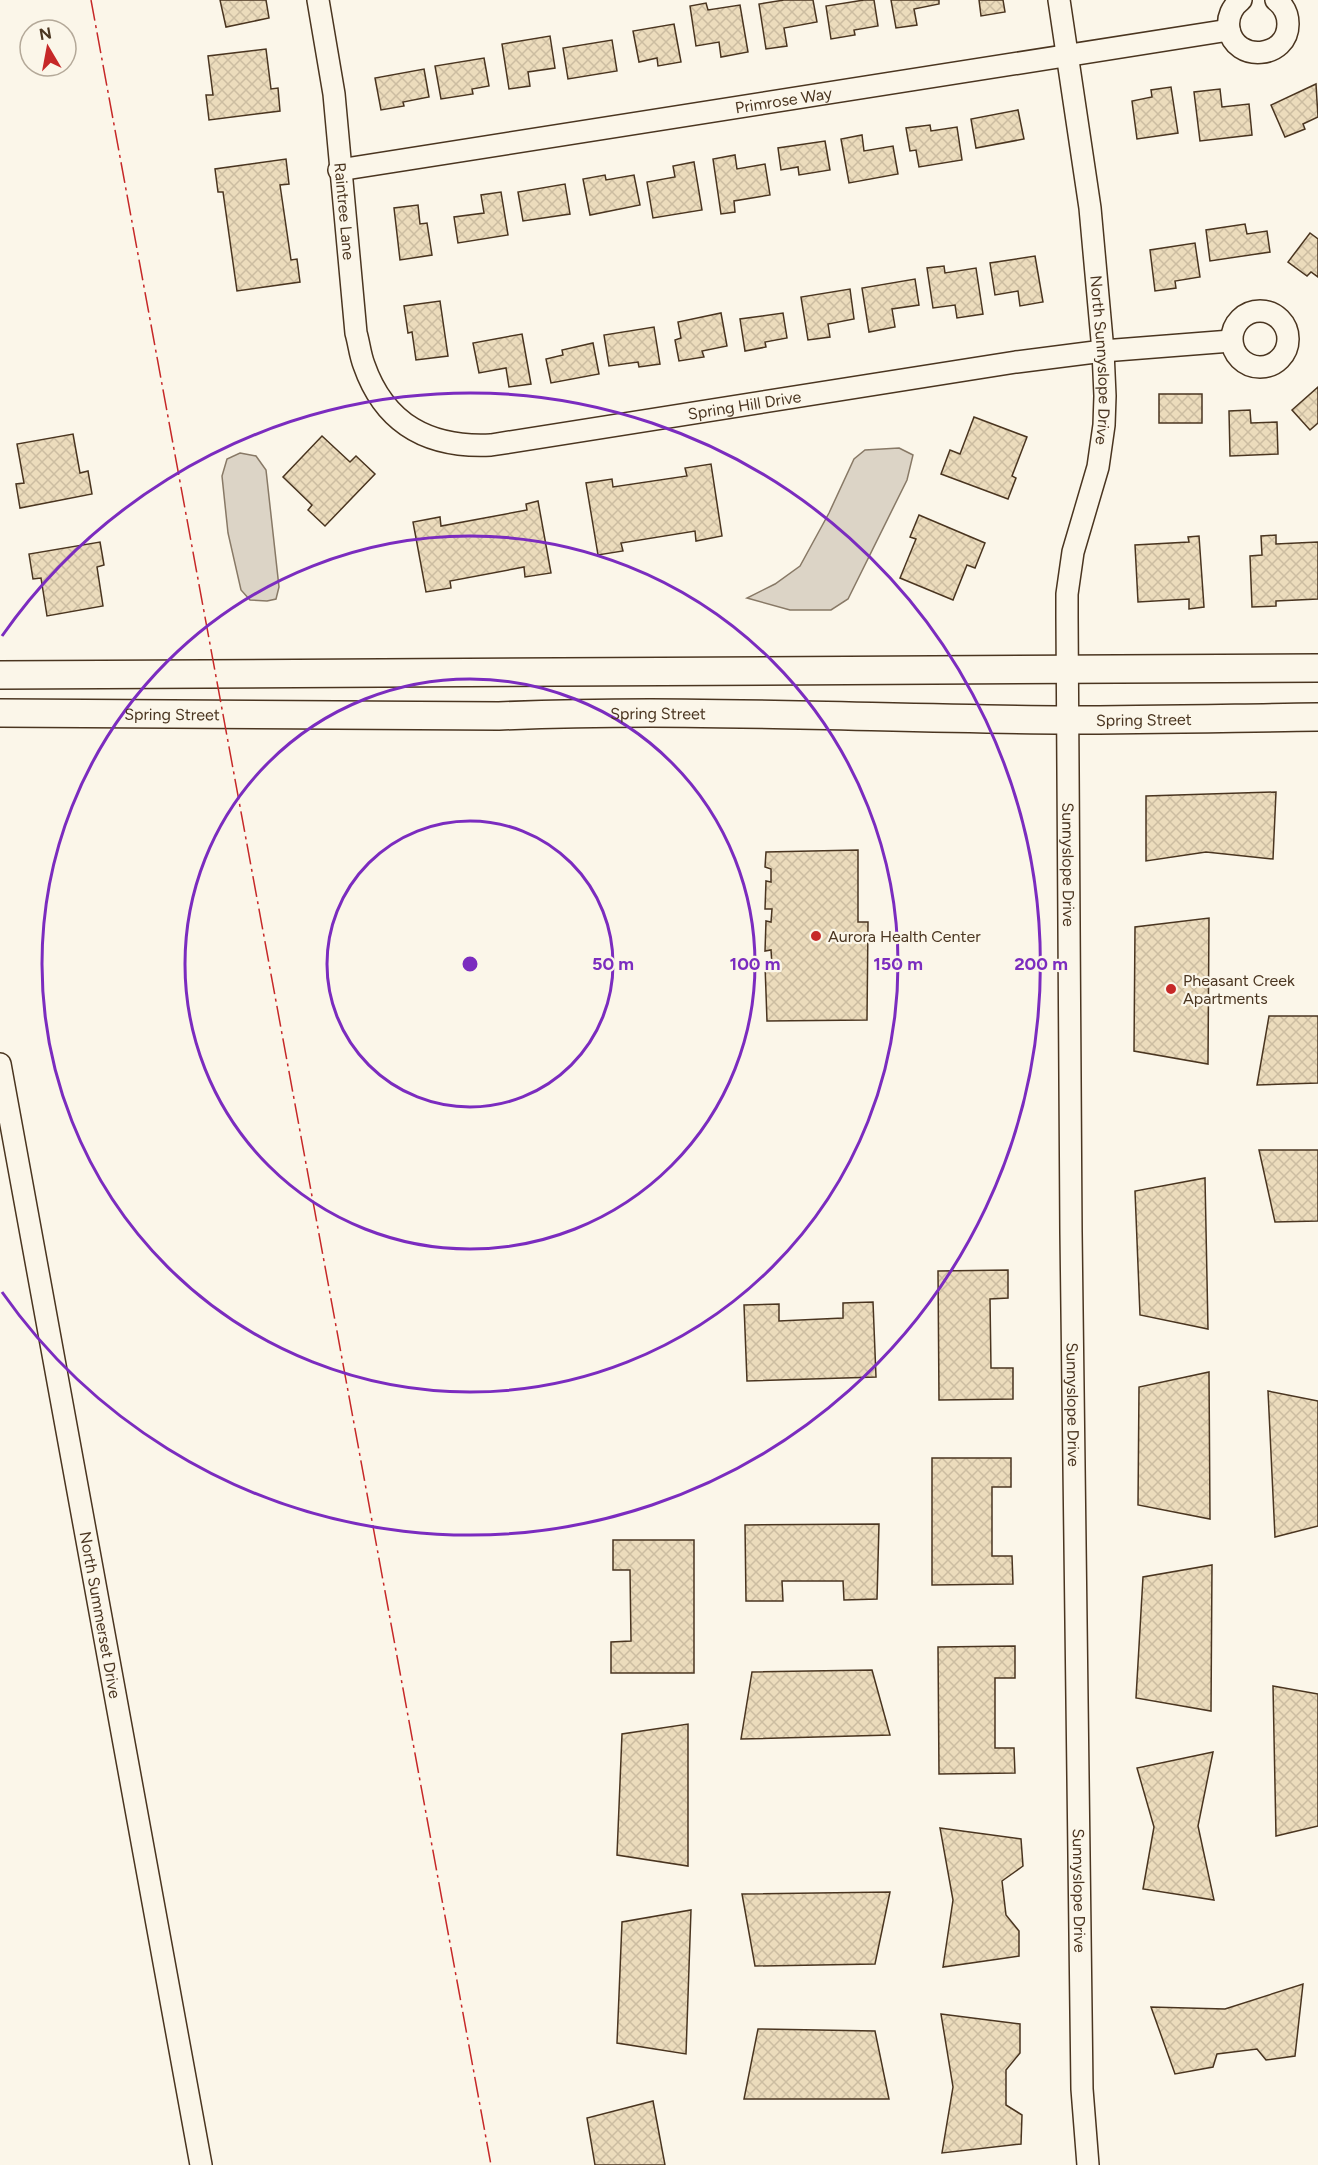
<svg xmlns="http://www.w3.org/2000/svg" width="1318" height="2165" viewBox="0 0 1318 2165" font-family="Figtree,sans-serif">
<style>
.water{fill:#dcd4c6;stroke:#887966;stroke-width:1.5}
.building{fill:url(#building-cross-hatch);stroke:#4a3520;stroke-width:1.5}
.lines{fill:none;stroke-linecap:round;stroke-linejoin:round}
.minor-casing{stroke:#4a3520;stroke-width:24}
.major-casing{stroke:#4a3520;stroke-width:30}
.minor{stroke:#fbf6e9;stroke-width:21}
.major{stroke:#fbf6e9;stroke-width:27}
.power{stroke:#c62828;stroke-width:1.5;stroke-dasharray:21 4.5 3 4.5;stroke-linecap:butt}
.ring{fill:none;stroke:#7b2cbf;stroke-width:3}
.poi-dot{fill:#c62828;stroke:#fbf6e9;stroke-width:2}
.labels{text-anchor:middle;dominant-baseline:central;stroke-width:4.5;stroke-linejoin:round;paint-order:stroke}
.street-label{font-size:16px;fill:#4a3520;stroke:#fbf6e9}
.poi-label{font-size:16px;fill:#4a3520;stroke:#fbf6e9;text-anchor:start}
.centre{fill:#7b2cbf;stroke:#fbf6e9;stroke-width:3}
.ring-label{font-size:18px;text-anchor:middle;font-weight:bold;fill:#7b2cbf;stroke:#fbf6e9;stroke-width:4.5;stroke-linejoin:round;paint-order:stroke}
</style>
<defs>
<pattern id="building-cross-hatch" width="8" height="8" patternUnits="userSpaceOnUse" patternTransform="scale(1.5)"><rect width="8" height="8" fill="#ecdcbc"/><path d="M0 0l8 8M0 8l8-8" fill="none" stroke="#ccbda1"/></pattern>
</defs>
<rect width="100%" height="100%" fill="#fbf6e9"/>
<!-- water -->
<g class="water">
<polygon points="899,448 913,455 907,480 848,599 831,610 790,610 747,598 775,584 800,566 829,513 854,459 865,450"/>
<polygon points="240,453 256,456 266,470 279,587 276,599 267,601 250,600 241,590 228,533 222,476 227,459"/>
</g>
<!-- building -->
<g class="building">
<polygon points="220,0 266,0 269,18 226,27"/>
<polygon points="784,0 813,0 817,22 784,28 787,46 766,49 759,4"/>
<polygon points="864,0 874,0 878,26 854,30 855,35 831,39 826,6"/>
<polygon points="891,0 939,0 939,4 914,9 917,25 896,28"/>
<polygon points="979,0 1003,0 1005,12 981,16"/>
<polygon points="706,3 708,10 740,5 748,52 721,57 719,42 696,46 690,6"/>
<polygon points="674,24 681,62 658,66 657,58 639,62 633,31"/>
<polygon points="550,36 555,68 528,72 530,86 509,89 502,44"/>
<polygon points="612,40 617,71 568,79 563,48"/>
<polygon points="266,49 271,89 278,88 280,111 209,120 206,95 213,95 208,56"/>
<polygon points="484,58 489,86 472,89 473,94 441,99 435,66"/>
<polygon points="424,69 429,97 403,102 404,106 381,110 375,78"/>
<polygon points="1316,84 1318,117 1303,124 1305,129 1285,137 1271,105"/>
<polygon points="1171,87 1178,133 1137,139 1132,101 1152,97 1151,90"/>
<polygon points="1220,89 1222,107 1249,104 1252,135 1200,141 1194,92"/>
<polygon points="1018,110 1024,139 976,148 971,119"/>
<polygon points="930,125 931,131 957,127 962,160 919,167 916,150 910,151 906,128"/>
<polygon points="862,135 864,151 893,146 898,174 849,183 841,139"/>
<polygon points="825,141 830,170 799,175 798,167 781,170 778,148"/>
<polygon points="735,155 737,169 765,164 770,195 734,201 735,212 721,214 713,159"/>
<polygon points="286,159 289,184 280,185 291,260 297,259 300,282 237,291 223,192 218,192 215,169"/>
<polygon points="694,162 702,210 653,218 647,182 675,177 673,166"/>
<polygon points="605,175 606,180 634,175 640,205 590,215 583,179"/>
<polygon points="565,184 570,214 523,221 518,192"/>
<polygon points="501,192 508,235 458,243 454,217 484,213 481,195"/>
<polygon points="418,205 420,224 427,223 432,255 400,260 394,208"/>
<polygon points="1245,224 1247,234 1267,231 1270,252 1210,261 1206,230"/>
<polygon points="1310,233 1318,239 1318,277 1311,272 1307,276 1288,262"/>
<polygon points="1195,243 1200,277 1175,281 1176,288 1155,291 1150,250"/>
<polygon points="1035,256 1043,302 1020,306 1018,291 995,295 990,263"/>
<polygon points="944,266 945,273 976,268 983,314 957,318 955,305 933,308 927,268"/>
<polygon points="915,279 919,305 892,309 895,327 869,332 862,288"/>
<polygon points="850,289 854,319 828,324 830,337 808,340 801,297"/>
<polygon points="440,301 448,356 416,360 412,332 408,333 404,306"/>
<polygon points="721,313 727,346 702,351 704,357 679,361 675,340 681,338 678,322"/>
<polygon points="783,313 787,338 765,342 766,347 745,351 740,319"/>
<polygon points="654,327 660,364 639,367 638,362 609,366 604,335"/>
<polygon points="522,334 531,384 509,387 506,368 479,373 473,343"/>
<polygon points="593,343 599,374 551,383 546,359 563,355 562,350"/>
<polygon points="1318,387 1318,423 1310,430 1292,410"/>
<rect x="1159" y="394" width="43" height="29"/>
<polygon points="1250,410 1251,423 1277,422 1278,454 1230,456 1229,411"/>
<polygon points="974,417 1027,437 1012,476 1016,478 1008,499 941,474 950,450 960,454"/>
<polygon points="73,434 80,473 88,471 92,494 20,508 16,484 24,483 17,444"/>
<polygon points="322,436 350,462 356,456 375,474 325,526 308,510 312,505 283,477"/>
<polygon points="711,464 722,536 696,541 695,531 621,543 623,551 598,555 586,483 612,479 613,487 687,476 685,468"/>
<polygon points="538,501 551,573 525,577 524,567 450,581 451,588 426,592 413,522 440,517 441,526 527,510 526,504"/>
<polygon points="919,515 985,543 975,568 967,565 953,600 900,578 916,539 910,537"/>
<polygon points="1276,535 1276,544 1318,542 1318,599 1276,601 1276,606 1252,607 1250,556 1262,555 1261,536"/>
<polygon points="1199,536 1204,607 1189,609 1189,599 1138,602 1135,545 1189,542 1188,537"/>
<polygon points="100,542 104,565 97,567 103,606 47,616 41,578 33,579 29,554"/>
<polygon points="1276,792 1273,859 1206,852 1146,861 1146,796"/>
<polygon points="858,850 858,922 868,922 867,1020 767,1021 765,965 772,965 771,950 765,951 766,921 771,922 772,909 765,909 766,881 771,882 771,869 765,867 766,852"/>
<polygon points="1209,918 1208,1064 1134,1051 1135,927"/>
<polygon points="1269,1016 1318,1016 1318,1083 1257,1085"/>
<polygon points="1259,1150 1318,1150 1318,1221 1275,1222"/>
<polygon points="1205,1178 1208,1329 1140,1315 1135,1191"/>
<polygon points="1008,1270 1008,1298 990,1299 991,1368 1013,1368 1013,1399 939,1400 938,1271"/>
<polygon points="873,1302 876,1377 747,1381 744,1305 779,1304 779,1321 843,1318 843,1303"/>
<polygon points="1209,1372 1210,1519 1138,1505 1139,1387"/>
<polygon points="1268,1391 1318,1401 1318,1526 1275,1537"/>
<polygon points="932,1458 1011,1458 1011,1487 992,1487 992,1556 1012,1556 1013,1584 932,1585"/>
<polygon points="879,1524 877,1599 844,1600 843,1581 782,1581 783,1601 746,1601 745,1525"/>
<polygon points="613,1540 694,1540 694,1673 611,1673 611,1642 631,1641 630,1570 613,1570"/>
<polygon points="1212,1565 1211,1711 1136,1698 1143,1577"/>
<polygon points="1015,1646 1015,1678 995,1678 995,1748 1014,1748 1015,1773 939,1774 938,1647"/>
<polygon points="872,1670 890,1735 741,1739 752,1672"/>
<polygon points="1273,1686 1318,1694 1318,1826 1276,1836"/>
<polygon points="688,1724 688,1866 617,1855 622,1734"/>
<polygon points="1213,1752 1198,1826 1214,1900 1143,1889 1154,1827 1137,1768"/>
<polygon points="940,1828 1021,1839 1023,1866 1002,1881 1006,1915 1019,1931 1019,1956 943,1967 953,1900"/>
<polygon points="890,1892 875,1964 755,1966 742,1894"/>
<polygon points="691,1910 686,2054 617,2043 622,1922"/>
<polygon points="1303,1984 1295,2056 1266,2060 1257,2049 1217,2054 1213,2067 1175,2074 1151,2007 1225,2009"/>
<polygon points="941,2014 1020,2024 1020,2053 1006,2070 1006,2105 1022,2115 1021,2144 942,2153 953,2087"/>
<polygon points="758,2029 875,2031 889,2099 744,2099"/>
<polygon points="653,2101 665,2165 595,2165 587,2118"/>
</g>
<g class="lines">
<defs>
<g id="minor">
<path id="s1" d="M318,0L334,94L356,333C359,343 360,355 364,365C385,425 430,448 491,445L1016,362L1103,351L1231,341"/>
<path id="s2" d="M1059,0L1090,208L1103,351L1105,396L1104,425L1098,467L1073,552L1067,594V617L1071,1232L1082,2089L1088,2165"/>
<path d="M1241,0C1232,7 1227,17 1229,29C1235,63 1288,59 1288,24C1288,14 1284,6 1276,0"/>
<path id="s3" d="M339,170L1229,30"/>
<circle cx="1260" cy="339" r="28"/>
<path id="s4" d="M0,1064L201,2165"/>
</g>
<g id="major">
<polyline points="0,675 1318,668"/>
<path id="s5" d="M0,713L499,716C689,708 878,719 1068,720C1151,720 1235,718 1318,717"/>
</g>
</defs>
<!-- minor casing -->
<use href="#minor" class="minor-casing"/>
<!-- major casing -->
<use href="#major" class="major-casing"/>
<!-- minor -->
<use href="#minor" class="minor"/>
<!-- major -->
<use href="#major" class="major"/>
<!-- power -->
<polyline class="power" points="91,0 491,2165"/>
</g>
<!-- distance rings -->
<g class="ring">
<circle cx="470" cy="964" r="143"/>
<circle cx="470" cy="964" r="285"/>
<circle cx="470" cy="964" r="428"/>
<path d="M2 636A571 571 0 1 1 2 1292"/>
</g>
<!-- markers -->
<g class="poi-dot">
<circle cx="816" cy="936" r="6"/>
<circle cx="1171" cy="989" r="6"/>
</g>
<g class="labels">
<!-- street labels -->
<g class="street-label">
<text stroke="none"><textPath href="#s3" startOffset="450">Primrose Way</textPath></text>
<text stroke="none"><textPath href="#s1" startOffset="213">Raintree Lane</textPath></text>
<text stroke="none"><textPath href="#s2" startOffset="363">North Sunnyslope Drive</textPath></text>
<text stroke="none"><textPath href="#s1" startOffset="788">Spring Hill Drive</textPath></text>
<text stroke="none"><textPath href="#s5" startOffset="658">Spring Street</textPath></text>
<text stroke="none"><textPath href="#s5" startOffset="172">Spring Street</textPath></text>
<text stroke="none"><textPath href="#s5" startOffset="1144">Spring Street</textPath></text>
<text stroke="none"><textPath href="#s2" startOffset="872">Sunnyslope Drive</textPath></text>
<text stroke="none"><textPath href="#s2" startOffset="1412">Sunnyslope Drive</textPath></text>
<text stroke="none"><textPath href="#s4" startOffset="560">North Summerset Drive</textPath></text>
<text stroke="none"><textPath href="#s2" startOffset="1898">Sunnyslope Drive</textPath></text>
</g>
<!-- poi labels -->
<g class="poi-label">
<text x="828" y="936">Aurora Health Center</text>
<text x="1183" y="980">Pheasant Creek<tspan x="1183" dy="18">Apartments</tspan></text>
</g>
</g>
<circle cx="470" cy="964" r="9" class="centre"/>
<g class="ring-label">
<text x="613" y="970">50 m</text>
<text x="755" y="970">100 m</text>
<text x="898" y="970">150 m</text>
<text x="1041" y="970">200 m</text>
</g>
<!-- north arrow -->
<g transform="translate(48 48) rotate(350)"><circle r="28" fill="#fbf6e9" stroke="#b4a999" stroke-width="1.5"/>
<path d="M0-4.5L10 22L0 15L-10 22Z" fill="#c62828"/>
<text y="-9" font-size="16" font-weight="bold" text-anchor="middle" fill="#4a3520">N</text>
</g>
</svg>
